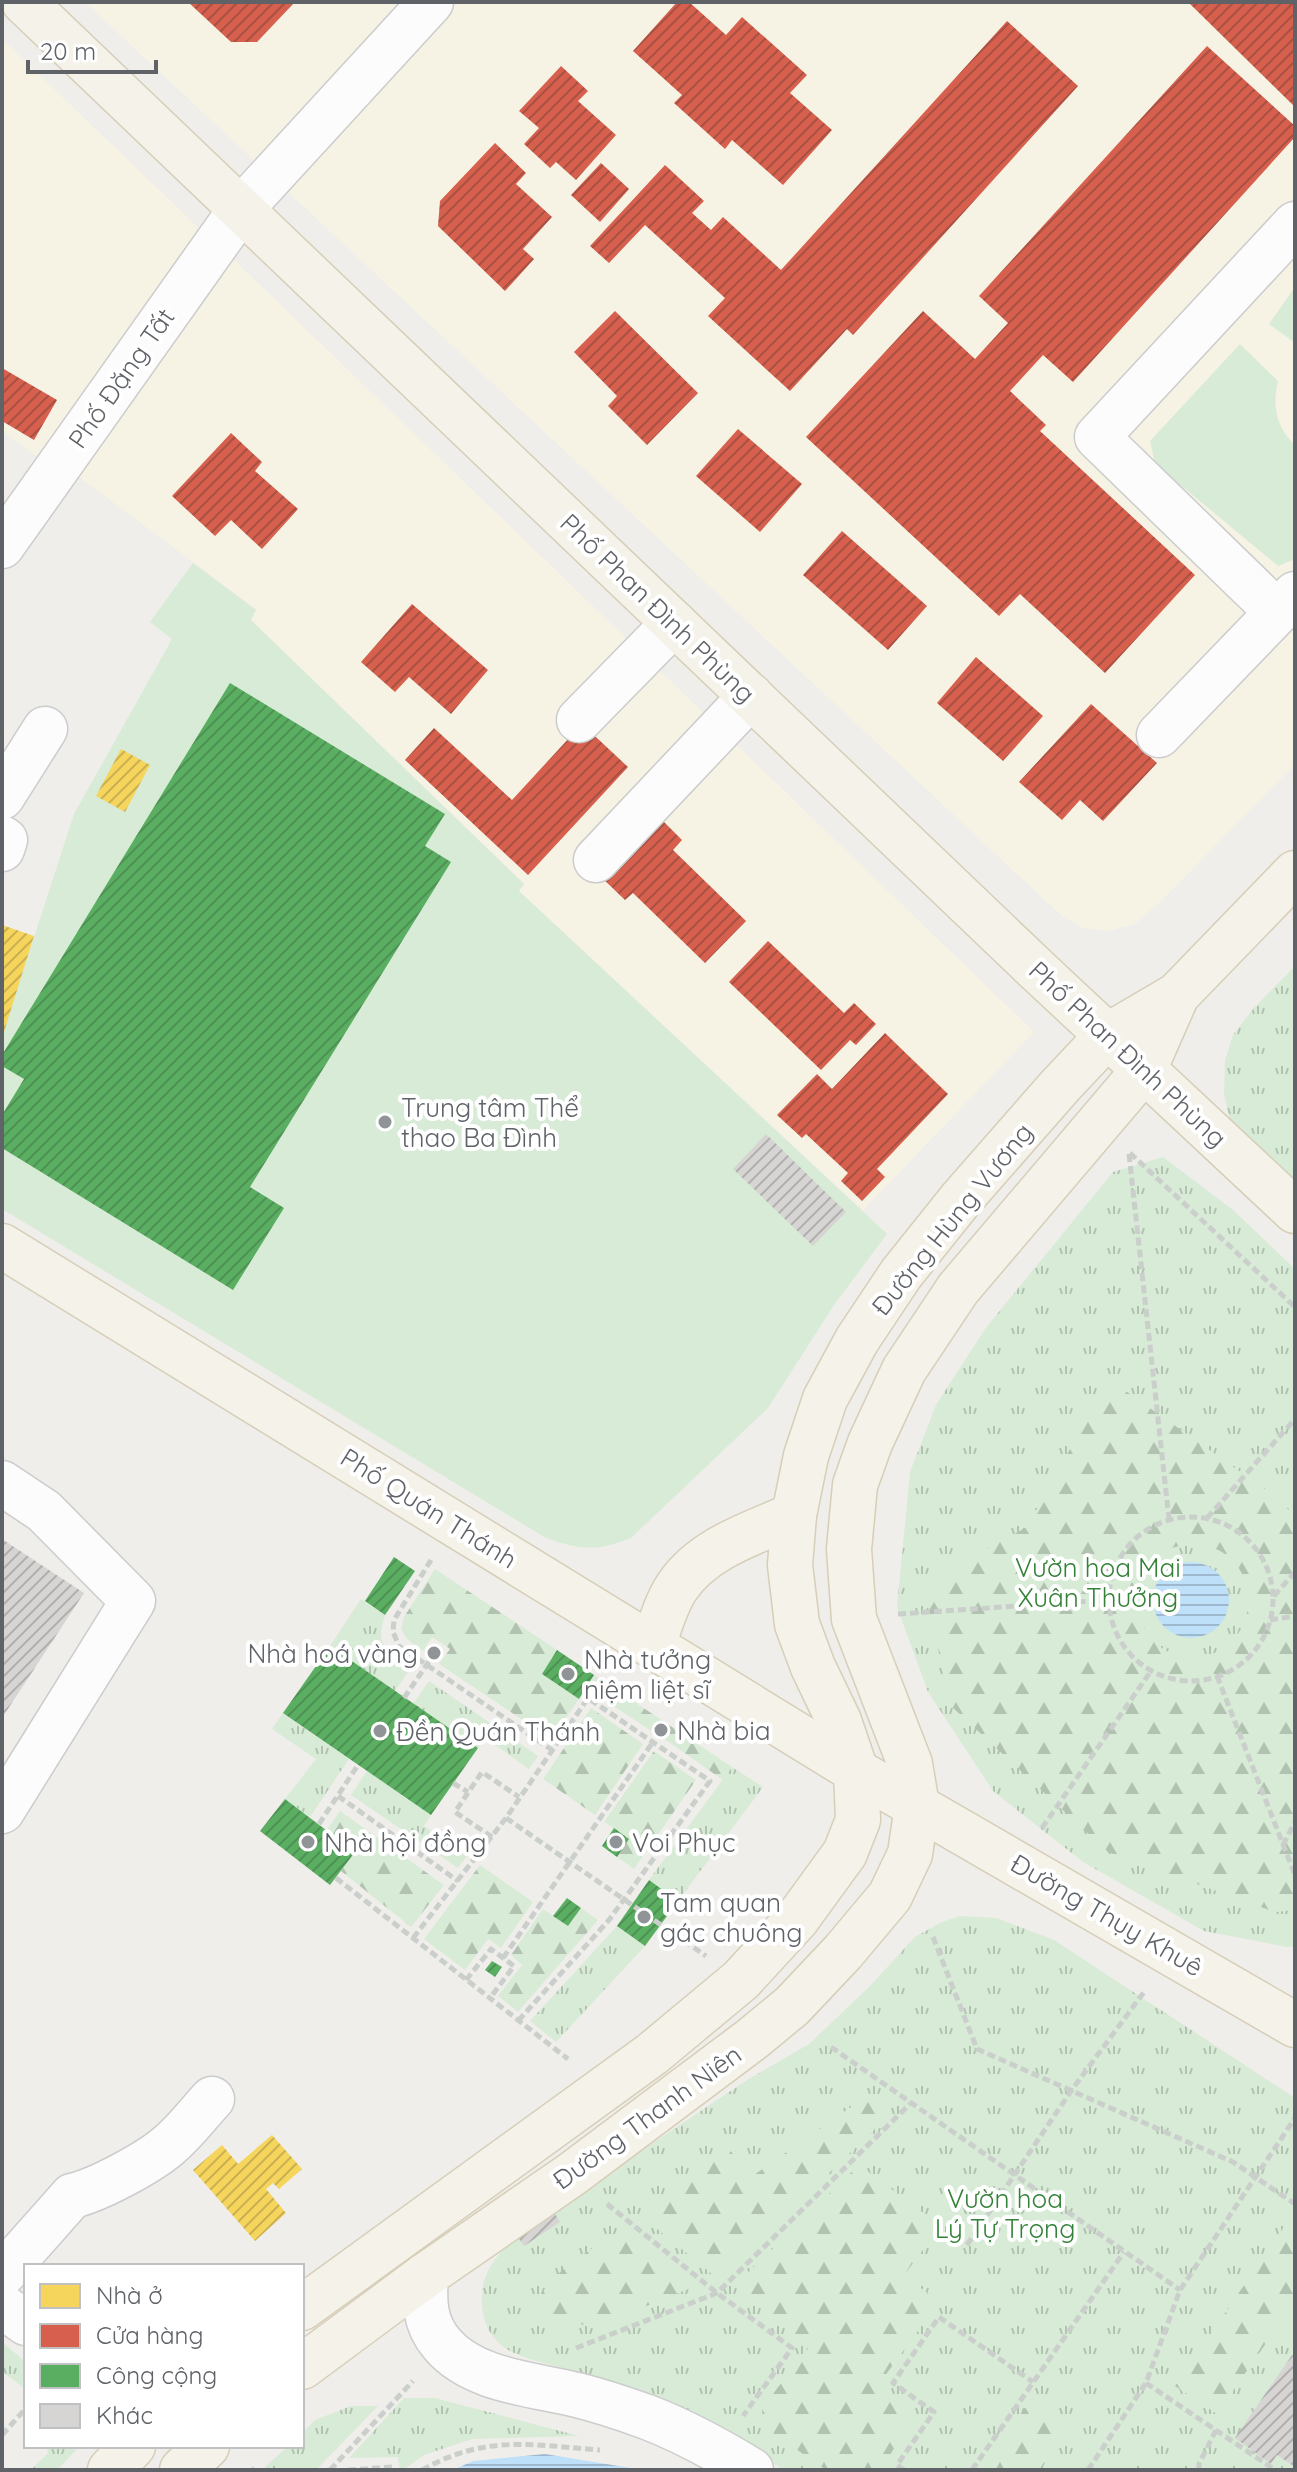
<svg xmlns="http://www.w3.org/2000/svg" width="1297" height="2472" viewBox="0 0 1297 2472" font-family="Quicksand,sans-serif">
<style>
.commercial{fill:#f7f3e4}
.grass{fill:url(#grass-tufts)}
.forest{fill:url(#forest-firs);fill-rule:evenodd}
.garden{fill:#d8ebd6}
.water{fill:url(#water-rules)}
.homes{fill:url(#homes-hatch)}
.shops{fill:url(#shops-hatch)}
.public{fill:url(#public-hatch)}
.building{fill:url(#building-hatch)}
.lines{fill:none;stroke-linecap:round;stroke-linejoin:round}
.minor-casing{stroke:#cbcccc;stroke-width:47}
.major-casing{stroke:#d7ceb8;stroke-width:47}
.path{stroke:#cacfcc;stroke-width:5;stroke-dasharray:8 4;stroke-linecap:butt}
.minor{stroke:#fdfcfc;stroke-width:44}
.major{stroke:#f4f2e9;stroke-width:44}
.poi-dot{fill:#919496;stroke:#fff;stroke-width:3}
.labels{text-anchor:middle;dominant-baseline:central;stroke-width:8;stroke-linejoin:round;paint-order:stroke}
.street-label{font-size:26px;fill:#5f6368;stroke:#fff}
.poi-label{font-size:26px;fill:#5f6368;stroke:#fff;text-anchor:start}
.park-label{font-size:26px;fill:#348238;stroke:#fff}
</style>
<defs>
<pattern id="grass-tufts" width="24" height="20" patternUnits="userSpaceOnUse" patternTransform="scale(2)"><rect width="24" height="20" fill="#d8ebd6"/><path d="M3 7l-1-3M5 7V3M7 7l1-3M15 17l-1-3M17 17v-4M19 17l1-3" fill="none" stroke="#b2c2b1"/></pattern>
<pattern id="forest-firs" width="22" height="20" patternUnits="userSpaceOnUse" patternTransform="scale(2)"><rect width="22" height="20" fill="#d8ebd6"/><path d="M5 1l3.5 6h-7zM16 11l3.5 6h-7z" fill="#b2c2b1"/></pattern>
<pattern id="water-rules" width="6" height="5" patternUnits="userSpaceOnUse" patternTransform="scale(2)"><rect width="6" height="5" fill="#bfe0f9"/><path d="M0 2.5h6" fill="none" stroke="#9eb9cd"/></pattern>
<pattern id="homes-hatch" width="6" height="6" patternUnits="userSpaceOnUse" patternTransform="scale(2)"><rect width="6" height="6" fill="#f6d55c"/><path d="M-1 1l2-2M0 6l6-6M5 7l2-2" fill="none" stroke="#cab050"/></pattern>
<pattern id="shops-hatch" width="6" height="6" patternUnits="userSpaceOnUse" patternTransform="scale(2)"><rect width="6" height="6" fill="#d6604d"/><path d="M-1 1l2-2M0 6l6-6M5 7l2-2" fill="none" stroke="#a85042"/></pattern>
<pattern id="public-hatch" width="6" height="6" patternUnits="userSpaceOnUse" patternTransform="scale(2)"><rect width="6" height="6" fill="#5aae61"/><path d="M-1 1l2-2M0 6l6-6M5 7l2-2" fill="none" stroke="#4e9154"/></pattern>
<pattern id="building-hatch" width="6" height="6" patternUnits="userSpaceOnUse" patternTransform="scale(2)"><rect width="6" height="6" fill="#d6d5d3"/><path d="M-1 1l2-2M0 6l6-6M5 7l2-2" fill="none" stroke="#b1b0af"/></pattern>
</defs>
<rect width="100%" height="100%" fill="#efeeea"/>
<!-- commercial -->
<g class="commercial">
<polygon points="85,2 1295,2 1295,764 1163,899 1135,924 1108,931 1083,928 1063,917"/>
<polygon points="2,39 206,235 44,462 2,431"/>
<polygon points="229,255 1034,1032 863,1210 519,891 524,883 251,620 256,609 74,473"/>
</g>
<!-- grass -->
<g class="grass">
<polygon points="1295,966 1295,1193 1230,1121 1224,1093 1225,1061 1233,1035 1253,1009"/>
<polygon points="1163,1157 1233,1210 1295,1269 1295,1946 1287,1947 1204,1931 1083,1862 993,1791 928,1692 897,1607 910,1472 936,1405 985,1329 1113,1172"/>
<path d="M361,1599L385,1615C375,1646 385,1652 410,1669L395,1691L330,1646Z"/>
<polygon points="429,1681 538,1756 529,1769 485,1738 478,1748 413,1704"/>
<polygon points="283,1713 349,1759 310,1817 285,1799 316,1759 272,1729"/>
<polygon points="732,1767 763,1787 678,1901 649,1880"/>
<polygon points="367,1771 431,1815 424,1826 467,1856 458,1868 351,1795"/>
<path d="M960,1916L996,1918L1054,1940L1295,2098V2470H784C743,2445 701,2415 655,2398C627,2388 597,2378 568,2369C548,2364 528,2360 510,2351C497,2344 487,2331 484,2318C474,2274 498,2252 529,2226L747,2080L809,2044L869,1987L915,1937L940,1923Z"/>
<polygon points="617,1926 645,1946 556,2042 530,2021"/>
<polygon points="2,2342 26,2362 26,2390 2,2371"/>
<polygon points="404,2398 435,2398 579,2436 472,2439 424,2455 403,2470 400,2470 398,2457 349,2458"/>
<polygon points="351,2406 378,2406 316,2470 268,2470 265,2467 288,2446 302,2446 302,2433 315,2420"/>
<polygon points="47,2446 80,2446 57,2470 31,2470 48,2453"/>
</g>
<!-- forest -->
<g class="forest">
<path d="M1123,1389L1273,1495L1295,1516V1910L1275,1912L1108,1852L951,1706L923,1584L1027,1527L1091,1411ZM1197,1543C1209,1546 1220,1549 1230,1558C1251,1576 1255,1615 1236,1636C1162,1717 1072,1554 1197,1543Z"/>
<polygon points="435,1569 557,1650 542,1674 579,1699 551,1739 439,1664 450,1649 432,1637 423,1651 407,1639 401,1629 404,1617"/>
<polygon points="594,1675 732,1767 723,1780 663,1738 668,1728 659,1723 653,1732 586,1688"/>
<polygon points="591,1708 643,1744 595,1815 543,1779"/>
<polygon points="654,1751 696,1780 634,1869 617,1857 629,1838 604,1822"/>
<polygon points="340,1811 444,1885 411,1927 341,1871 355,1852 327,1830"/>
<polygon points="480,1865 533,1902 501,1948 488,1939 465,1970 424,1939"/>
<polygon points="581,1908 598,1920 518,2012 498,1996 522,1965 511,1955 543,1909 568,1926"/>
<polygon points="871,2093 881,2098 886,2109 874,2130 718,2279 639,2214 729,2149 751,2177"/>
<polygon points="859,2165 941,2226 904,2275 939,2302 879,2384 916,2416 883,2465 890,2470 826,2470 763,2426 762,2408 809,2347 734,2286"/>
<polygon points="1286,2224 1295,2230 1295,2328 1282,2320 1217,2414 1175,2386"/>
<path d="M624,2228L691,2288L592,2328L545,2311L539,2302C546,2273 599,2245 624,2228Z"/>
<path d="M1039,2395C1075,2408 1051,2444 1042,2470H983L1031,2399Z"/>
</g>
<!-- garden -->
<g class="garden">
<polygon points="1295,287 1295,343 1269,324"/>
<path d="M1240,344L1278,381C1272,406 1276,427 1295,445V559L1278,566L1155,464L1150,441Z"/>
<path d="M193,563L256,610L251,620L524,884L519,891L887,1234L834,1305L768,1408L631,1538C595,1552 582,1550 546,1538L2,1209V1036L74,814L172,639L150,622Z"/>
<polygon points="1293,1062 1295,1064 1295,1143 1290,1139"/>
</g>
<!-- water -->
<g class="water">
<circle cx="1191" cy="1600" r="38"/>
<polygon points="545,2454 643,2470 453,2470 473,2461"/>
</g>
<!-- homes -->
<g class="homes">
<polygon points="121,749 150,765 125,812 96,796"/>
<polygon points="2,925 34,936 3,1035 2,1035"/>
<polygon points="272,2135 302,2169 279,2189 273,2183 266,2189 286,2213 255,2241 193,2170 222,2145 238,2164"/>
</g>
<!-- shops -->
<g class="shops">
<polygon points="188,2 295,2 257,42 231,42"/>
<polygon points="677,2 689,2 726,35 742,17 807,75 790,93 832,130 783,185 732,140 725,149 674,103 682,95 633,51"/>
<polygon points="1188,2 1295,2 1295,107"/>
<polygon points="1007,21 1078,86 853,335 847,329 790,391 708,316 725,298 645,225 609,263 590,246 665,165 704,201 692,213 711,230 723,217 781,270"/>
<polygon points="1207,46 1295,126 1295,137 1073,382 1043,355 1010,391 1046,425 1040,431 1195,575 1105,673 1020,594 999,616 806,437 923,311 975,359 1008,323 979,296"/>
<polygon points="561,66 588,91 578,101 616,135 576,180 556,162 550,168 524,144 539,128 519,111"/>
<polygon points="495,143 526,173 516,184 552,217 523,249 534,259 505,291 438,226 440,201"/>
<polygon points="601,163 629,189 600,222 571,195"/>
<polygon points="615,311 698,393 647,445 608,406 617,396 574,352"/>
<polygon points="2,368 57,400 34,440 2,421"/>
<polygon points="738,429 802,484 760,532 696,476"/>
<polygon points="231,433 262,462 255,471 298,509 262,549 231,520 215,536 172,496"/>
<polygon points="842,531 927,606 888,650 803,575"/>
<polygon points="412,604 488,670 451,714 409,677 395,692 361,662"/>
<polygon points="976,657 1043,716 1003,761 937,703"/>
<polygon points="1091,704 1157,763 1103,821 1080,800 1062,820 1019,782"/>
<polygon points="582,724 628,767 528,875 405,760 434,728 512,800"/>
<polygon points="658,816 682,840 673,850 746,921 705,963 633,893 625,900 600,876"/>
<polygon points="768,941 844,1013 854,1003 876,1024 856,1045 850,1040 821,1070 729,982"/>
<polygon points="885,1033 948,1094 877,1169 885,1177 862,1201 841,1181 848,1173 806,1134 802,1138 777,1115 817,1074 832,1089"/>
</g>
<!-- public -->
<g class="public">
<polygon points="230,683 445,814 425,846 451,862 250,1187 284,1208 233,1290 2,1148 2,1115 24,1079 2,1066 2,1055"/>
<polygon points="394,1557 415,1571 385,1615 365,1601"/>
<polygon points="330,1646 478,1748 431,1815 283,1713"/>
<polygon points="433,1646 441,1652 436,1660 428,1654"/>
<polygon points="557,1650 594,1675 579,1699 542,1674"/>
<polygon points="659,1722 669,1728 663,1738 653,1732"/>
<polygon points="285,1799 355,1852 330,1885 260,1831"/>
<polygon points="614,1828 629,1839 617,1857 602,1846"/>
<polygon points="649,1880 678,1901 645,1946 617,1926"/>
<polygon points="567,1898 581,1908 568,1926 553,1916"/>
<polygon points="492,1961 502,1967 495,1977 485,1970"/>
</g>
<!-- building -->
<g class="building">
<polygon points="766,1134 846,1212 813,1246 733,1169"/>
<polygon points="2,1539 84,1593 2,1718"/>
<polygon points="554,2212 560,2222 524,2246 517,2236"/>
<polygon points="1292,2355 1295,2357 1295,2467 1277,2455 1271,2464 1235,2438"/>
</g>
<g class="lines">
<defs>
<g id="minor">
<polyline points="2,546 241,209 431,2"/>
<polyline points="1277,612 1097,437 1295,224"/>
<polyline points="579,720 674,623"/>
<polyline points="1159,735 1295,594"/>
<polyline points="2,797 45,729"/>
<polyline points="2,838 5,840 2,849"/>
<polyline points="596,860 751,696"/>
<polyline points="2,1483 44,1511 133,1601 2,1811"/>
<path d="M2,2275L72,2196C98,2190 148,2163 168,2146C185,2132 198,2114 212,2099"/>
<path d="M426,2275C424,2301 424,2323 442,2344C473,2381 533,2384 577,2395C601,2401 625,2409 647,2417C684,2431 718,2450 751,2470"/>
<polyline points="2,2306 26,2323"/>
</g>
<g id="major">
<polyline points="24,2 1035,968 1295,1211"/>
<polyline points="2,1246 856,1771 1295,2025"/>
<path d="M653,1645C660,1626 666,1603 677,1587C703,1548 753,1533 794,1515"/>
<polyline points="302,2308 652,2054 741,1980 797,1919 845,1853 858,1820 856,1771 839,1721 813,1667 797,1624 790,1565 794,1515 806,1456 825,1399 857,1340 901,1274 961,1199 1060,1086 1107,1036 1177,995 1295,873"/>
<polyline points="302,2367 426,2275 572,2174 752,2039 792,2006 843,1952 890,1896 910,1854 917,1806 910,1764 854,1619 849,1549 855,1485 870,1443 904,1370 958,1289 1144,1070 1177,995"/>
<polyline points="110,2470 133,2446"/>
<polyline points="182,2470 207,2446"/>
</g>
</defs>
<!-- minor casing -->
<use href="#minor" class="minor-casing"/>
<!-- major casing -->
<use href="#major" class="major-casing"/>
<!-- path -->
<g class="path">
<polyline points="1130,1153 1295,1307"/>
<polyline points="1129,1154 1169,1519"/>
<circle cx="1191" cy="1599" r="82"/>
<polyline points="1207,1518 1295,1419"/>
<polyline points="431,1560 394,1620 393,1632 399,1646 552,1750"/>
<polyline points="1274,1596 1295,1572"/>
<polyline points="898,1614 1108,1600"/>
<polyline points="1270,1620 1295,1616"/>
<polyline points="1217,1676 1295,1875"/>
<polyline points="404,1698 432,1657"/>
<polyline points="453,1783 468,1792"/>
<polyline points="338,1796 458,1881"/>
<polyline points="506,1818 706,1956"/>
<polyline points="319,1824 358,1765"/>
<polyline points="1042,1828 1151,1671"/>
<polyline points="492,1837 455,1812 482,1772 519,1797"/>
<polyline points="1283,1845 1295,1822"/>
<polyline points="336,1878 568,2059"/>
<polyline points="933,1937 977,2049 1233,2162 1295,2204"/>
<polyline points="413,1938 506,1818 588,1698 710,1781 609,1920 518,2021"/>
<polyline points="503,1958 653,1742"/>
<polyline points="466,1980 491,1949 514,1966 490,1998"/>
<polyline points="831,2047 1180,2290"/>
<polyline points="607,2204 717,2293 792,2348 743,2416"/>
<polyline points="967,2245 1071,2091 1144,1992"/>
<polyline points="576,2348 717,2293 911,2103"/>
<polyline points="1146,2383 1275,2470"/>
<polyline points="2,2435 26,2408"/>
<polyline points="251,2468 253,2470"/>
<polyline points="330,2470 413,2381"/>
<polyline points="348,2470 392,2467 393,2470"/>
<path d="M422,2470C486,2434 532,2445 600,2450"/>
<polyline points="904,2470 897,2465 934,2412 893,2383 939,2317 1033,2382"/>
<polyline points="972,2470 1124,2252"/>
<polyline points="1088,2470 1146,2383 1180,2290 1295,2118"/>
<polyline points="1199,2470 1199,2464 1216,2430"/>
</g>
<!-- minor -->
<use href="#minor" class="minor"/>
<!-- major -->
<use href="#major" class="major"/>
</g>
<!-- markers -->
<g class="poi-dot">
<circle cx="385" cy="1122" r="8"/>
<circle cx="434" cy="1653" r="8"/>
<circle cx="568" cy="1674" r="8"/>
<circle cx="661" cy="1730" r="8"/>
<circle cx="380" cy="1731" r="8"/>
<circle cx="308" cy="1842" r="8"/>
<circle cx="616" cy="1842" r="8"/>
<circle cx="644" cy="1917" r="8"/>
</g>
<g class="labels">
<!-- street labels -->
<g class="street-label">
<text transform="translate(121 378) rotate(-55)">Phố Đặng Tất</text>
<text transform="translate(658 608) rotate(44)">Phố Phan Đình Phùng</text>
<text transform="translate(1128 1054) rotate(43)">Phố Phan Đình Phùng</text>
<text transform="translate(952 1219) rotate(-51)">Đường Hùng Vương</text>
<text transform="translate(429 1508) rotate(32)">Phố Quán Thánh</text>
<text transform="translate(1107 1915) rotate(30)">Đường Thụy Khuê</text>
<text transform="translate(647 2117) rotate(-36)">Đường Thanh Niên</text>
</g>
<!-- poi labels -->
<g class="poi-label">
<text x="401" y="1107">Trung tâm Thể<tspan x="401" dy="30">thao Ba Đình</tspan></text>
<text x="418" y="1653" text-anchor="end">Nhà hoá vàng</text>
<text x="584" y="1659">Nhà tưởng<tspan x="584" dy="30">niệm liệt sĩ</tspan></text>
<text x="677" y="1730">Nhà bia</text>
<text x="396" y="1731">Đền Quán Thánh</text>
<text x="324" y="1842">Nhà hội đồng</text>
<text x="632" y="1842">Voi Phục</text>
<text x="660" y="1902">Tam quan<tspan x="660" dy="30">gác chuông</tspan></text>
</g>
<!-- park labels -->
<g class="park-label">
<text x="1098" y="1567">Vườn hoa Mai<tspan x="1098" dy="30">Xuân Thưởng</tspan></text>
<text x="1005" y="2198">Vườn hoa<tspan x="1005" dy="30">Lý Tự Trọng</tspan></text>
</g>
</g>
<!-- border -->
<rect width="1297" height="2472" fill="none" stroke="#5f6368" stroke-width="8"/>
<!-- legend -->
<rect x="24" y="2264" width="280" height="184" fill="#ffffff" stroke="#bfc1c3" stroke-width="2"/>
<rect x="40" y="2284" width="40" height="24" fill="#f6d55c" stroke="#bfc1c3" stroke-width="2"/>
<text x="96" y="2304" font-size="24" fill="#5f6368">Nhà ở</text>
<rect x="40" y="2324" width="40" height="24" fill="#d6604d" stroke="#bfc1c3" stroke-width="2"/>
<text x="96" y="2344" font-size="24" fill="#5f6368">Cửa hàng</text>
<rect x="40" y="2364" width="40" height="24" fill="#5aae61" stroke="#bfc1c3" stroke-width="2"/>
<text x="96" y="2384" font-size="24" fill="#5f6368">Công cộng</text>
<rect x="40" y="2404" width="40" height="24" fill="#d6d5d3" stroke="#bfc1c3" stroke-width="2"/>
<text x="96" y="2424" font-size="24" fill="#5f6368">Khác</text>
<!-- scale -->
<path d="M28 60v12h128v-12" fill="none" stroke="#5f6368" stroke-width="4"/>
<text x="40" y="60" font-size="24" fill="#5f6368" stroke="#ffffff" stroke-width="6" paint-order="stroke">20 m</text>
</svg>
